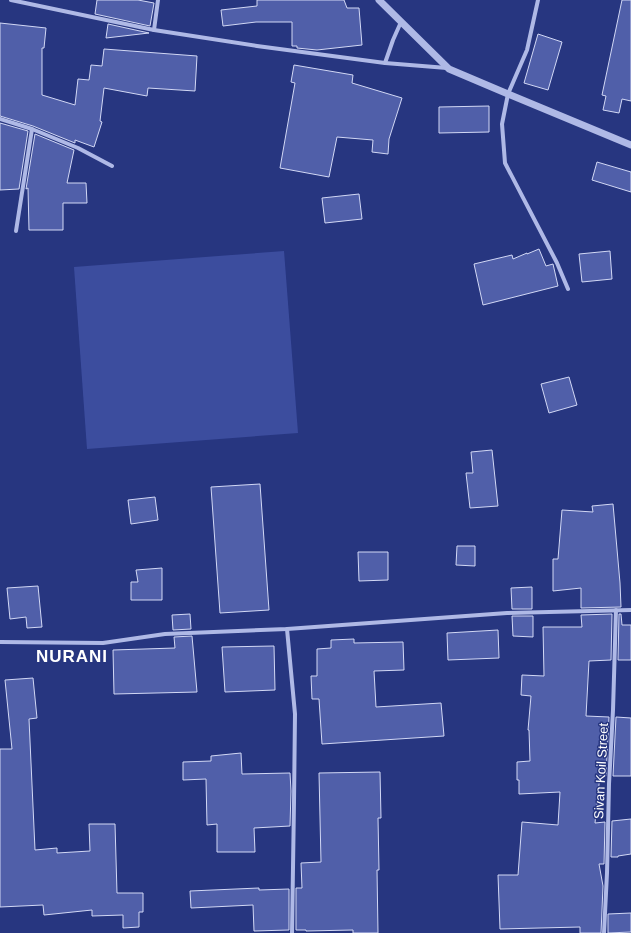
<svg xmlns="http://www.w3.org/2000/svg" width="631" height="933" viewBox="0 0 631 933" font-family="Arial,sans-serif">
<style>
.pitch{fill:#3c4d9e}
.building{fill:#505fa9;stroke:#d2d8f5}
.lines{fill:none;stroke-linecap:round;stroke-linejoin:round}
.minor{stroke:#afb9e6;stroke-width:4}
.tertiary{stroke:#afb9e6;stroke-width:7}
.labels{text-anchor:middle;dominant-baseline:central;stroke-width:3;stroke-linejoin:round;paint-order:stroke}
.street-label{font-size:13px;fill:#fff;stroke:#273680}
.district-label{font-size:17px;font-weight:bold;letter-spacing:1px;fill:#fff;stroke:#273680}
</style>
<rect width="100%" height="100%" fill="#273680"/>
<!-- pitch -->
<polygon class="pitch" points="284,251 298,433 87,449 74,267"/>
<!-- building -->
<g class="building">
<polygon points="97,0 138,0 154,3 150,26 95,14"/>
<polygon points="257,0 344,0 347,8 359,8 362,45 317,50 297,48 297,46 292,46 292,22 256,22 223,26 221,10 257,6"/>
<polygon points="622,0 631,0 631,101 622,99 619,113 603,110 606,96 602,95"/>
<polygon points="0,23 46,28 44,48 42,48 42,95 75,105 78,79 89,80 91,65 102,66 104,49 197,56 195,91 148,88 147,96 104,88 100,121 102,122 94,147 75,140 75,143 33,126 0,116"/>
<polygon points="108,24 149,33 106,38"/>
<polygon points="538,34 562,42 548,90 524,83"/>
<polygon points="294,65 353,75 352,83 402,98 389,139 388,154 372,152 373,140 337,137 329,177 280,168 295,83 291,82"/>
<polygon points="489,106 489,132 439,133 439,107"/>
<polygon points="0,123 28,131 19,189 0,190"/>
<polygon points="35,134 74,150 67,183 86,183 87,203 63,203 63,230 29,230 28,188 26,189"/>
<polygon points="597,162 631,172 631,192 592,180"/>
<polygon points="359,194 362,219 325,223 322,198"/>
<polygon points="539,249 546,266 553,264 558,286 483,305 474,264 512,255 513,259 527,253 527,254"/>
<polygon points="610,251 612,279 582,282 579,254"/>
<polygon points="569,377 577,405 549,413 541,384"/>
<polygon points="492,450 498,506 470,508 466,473 473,473 471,452"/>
<polygon points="260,484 269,610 220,613 211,487"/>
<polygon points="155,497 158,520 131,524 128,500"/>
<polygon points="613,504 620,583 621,607 581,608 581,588 553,591 553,559 558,559 562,510 593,512 592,506"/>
<polygon points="457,546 475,546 475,566 456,565"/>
<polygon points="358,552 388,552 388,580 359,581"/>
<polygon points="162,568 162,600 131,600 131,582 138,582 136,570"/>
<polygon points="38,586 42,627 27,628 26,617 10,619 7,588"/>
<polygon points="532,587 532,609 512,609 511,588"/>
<polygon points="190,614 191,629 173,630 172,615"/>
<polygon points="612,614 611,660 589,661 586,716 609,717 606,776 600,775 595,823 605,822 604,864 599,864 603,886 601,933 580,933 580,927 500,929 498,875 518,875 522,822 558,825 560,792 519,794 519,780 517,780 517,762 530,761 529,730 528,730 531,696 521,695 522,675 544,676 543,627 582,627 581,615"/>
<polygon points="619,614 621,614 622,625 631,625 631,660 618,660"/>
<polygon points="512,616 533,616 533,637 513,636"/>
<polygon points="498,630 499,658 448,660 447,633"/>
<polygon points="192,636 197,692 114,694 113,650 175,648 174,637"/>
<polygon points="354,639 354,643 403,642 404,670 374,671 376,707 441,703 444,736 322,744 319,699 312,699 311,676 317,676 317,649 331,648 331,640"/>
<polygon points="274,646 275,690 225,692 222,647"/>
<polygon points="33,678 37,718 29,719 35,850 57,848 57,853 90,851 89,824 115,824 117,893 143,893 143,912 139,912 139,927 123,928 123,915 92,916 92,910 44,915 43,905 0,907 0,749 12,749 5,680"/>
<polygon points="616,717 631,718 631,776 613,776"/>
<polygon points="241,753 242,774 290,773 291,791 290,826 254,828 255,852 217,852 217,824 207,825 206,779 183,780 183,762 211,761 211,756"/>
<polygon points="380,772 381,818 378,818 379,870 377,870 378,933 353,933 353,930 306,931 306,930 296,930 296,888 302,888 301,863 321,862 319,773"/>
<polygon points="631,819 631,854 618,856 618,857 611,857 612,821"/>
<polygon points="259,888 259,890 289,889 289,930 254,931 253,905 191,908 190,891"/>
<polygon points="631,913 631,932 608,933 608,914"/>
</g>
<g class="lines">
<!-- minor -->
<g class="minor">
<polyline points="11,0 154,30 257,46 385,63 447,68"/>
<polyline points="538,0 527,50 508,94 502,124 505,163 557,263 568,289"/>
<polyline points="154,30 158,0"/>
<polyline points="385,63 393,40 401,22"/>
<polyline points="0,119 32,129 78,148 112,166"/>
<polyline points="16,231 32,129"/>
<polyline points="287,629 295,714 294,802 292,933"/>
<polyline points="0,642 103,643 165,634 287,629 507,613 631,610"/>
<polyline points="604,933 607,873 609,784 613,710 616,610"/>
</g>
<!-- tertiary -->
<polyline class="tertiary" points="379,0 449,69 508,94 631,145"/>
</g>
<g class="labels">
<!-- street labels -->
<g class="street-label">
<text transform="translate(601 771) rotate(-87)">Sivan Koil Street</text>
</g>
<!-- district labels -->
<g class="district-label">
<text x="72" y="656">NURANI</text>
</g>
</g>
</svg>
